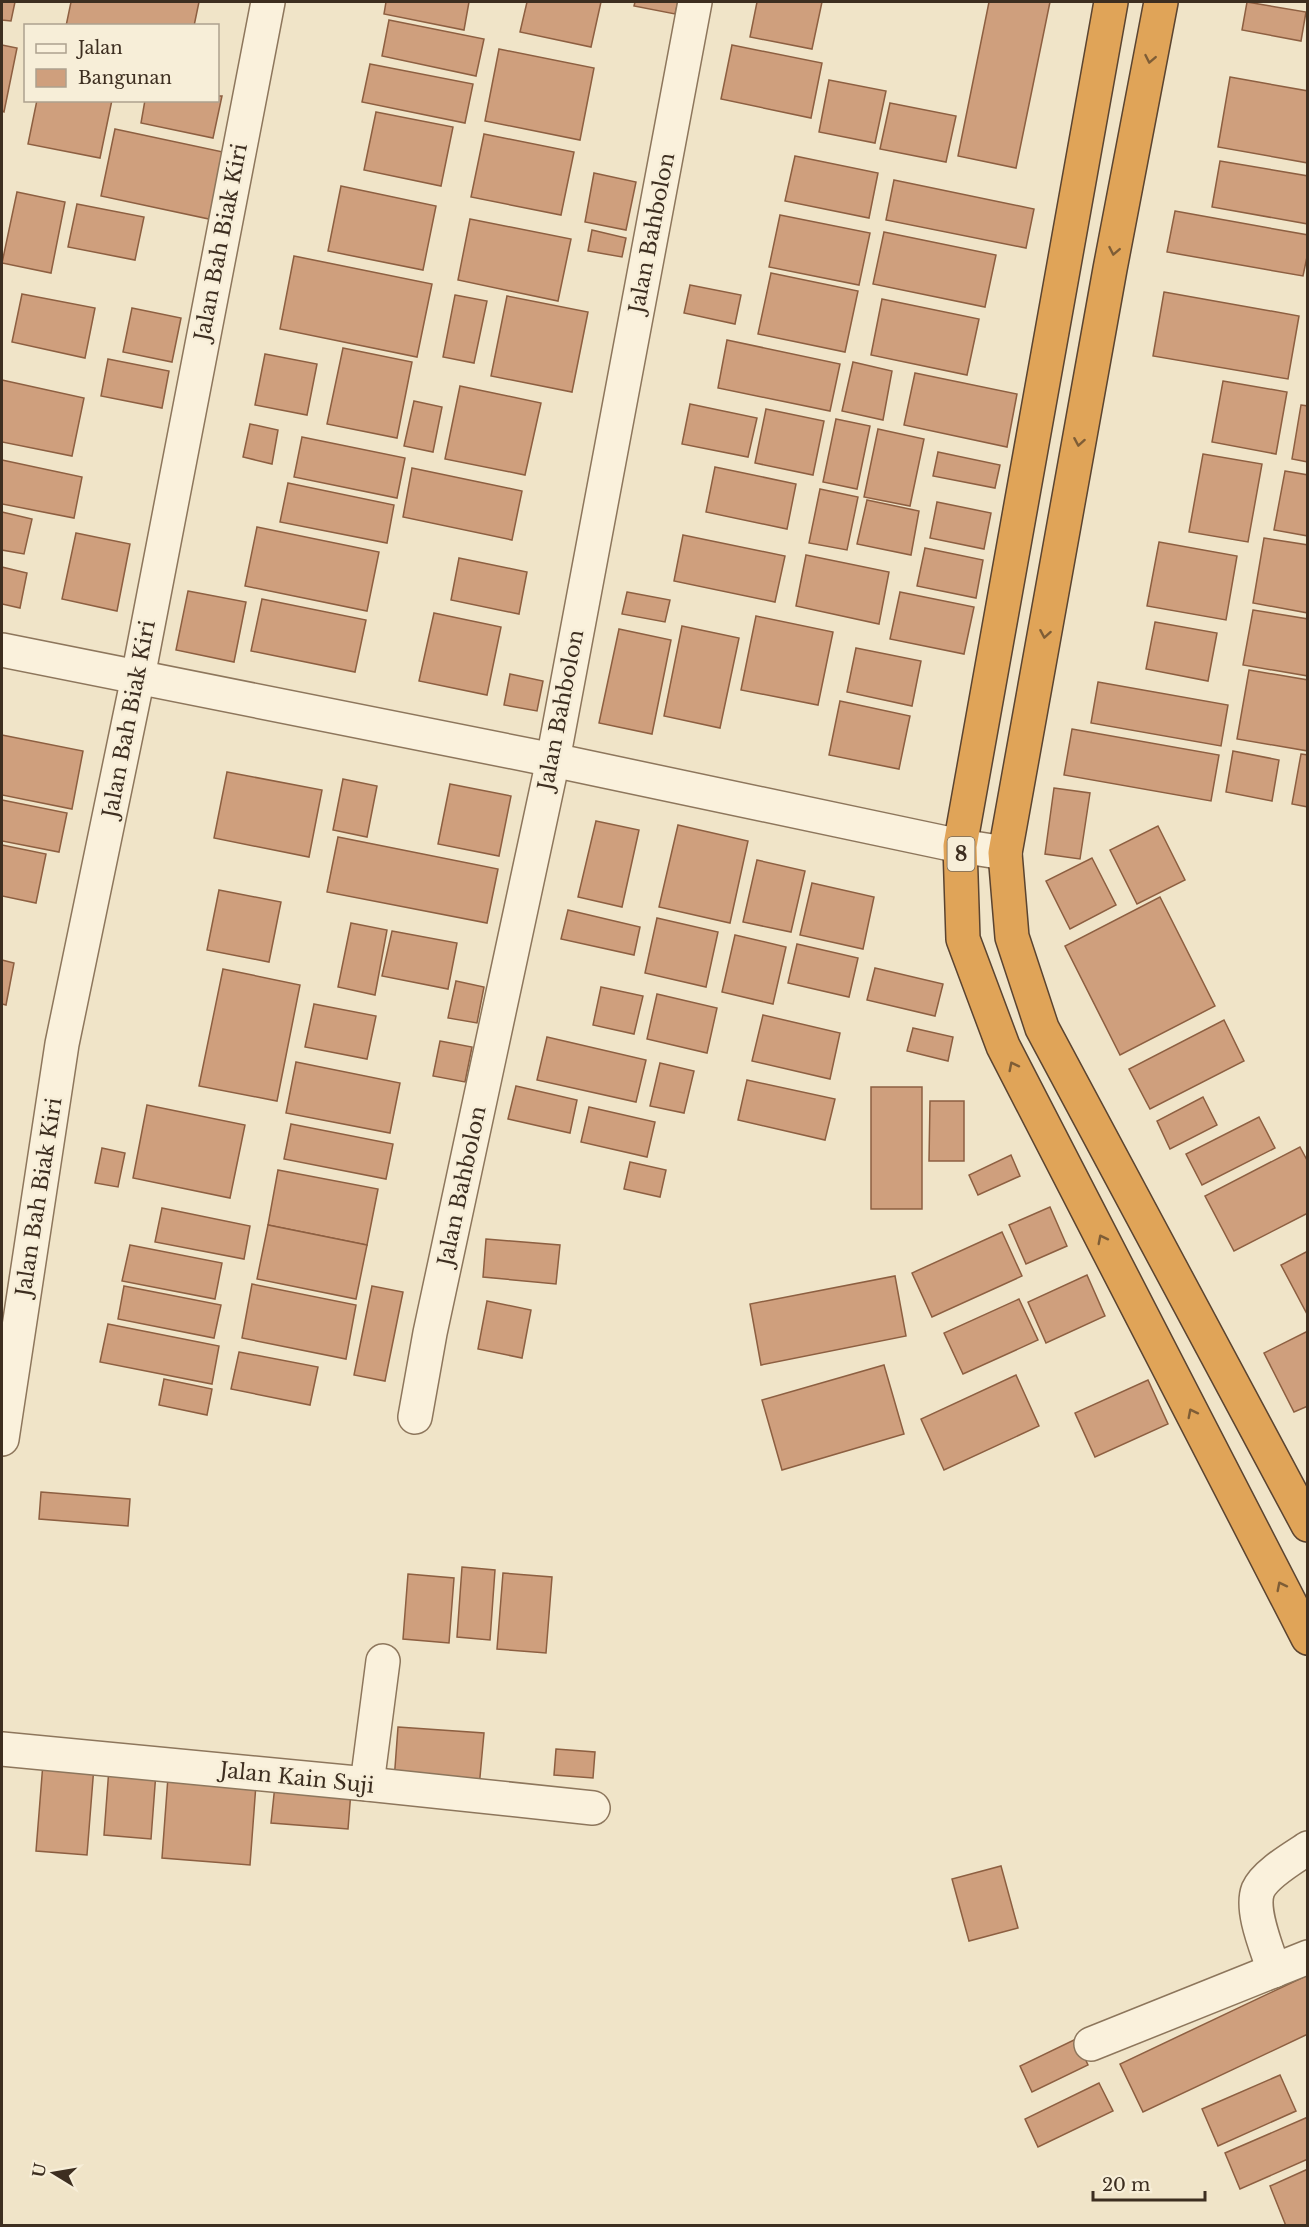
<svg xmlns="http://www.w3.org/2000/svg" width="1309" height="2227" viewBox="0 0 1309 2227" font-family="'Libre Baskerville',serif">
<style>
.building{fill:#cf9f7d;stroke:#8d5f41;stroke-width:1.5}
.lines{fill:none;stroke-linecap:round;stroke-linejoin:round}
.minor-casing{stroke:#8d765c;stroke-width:36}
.highway-casing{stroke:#5b4430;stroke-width:36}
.minor{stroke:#faf1dc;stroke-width:33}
.highway{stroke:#e0a458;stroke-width:33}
.oneway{stroke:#7e5d36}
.labels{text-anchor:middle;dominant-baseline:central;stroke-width:5;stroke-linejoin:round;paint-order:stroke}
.shield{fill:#f7eed8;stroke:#756857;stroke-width:1.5}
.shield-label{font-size:20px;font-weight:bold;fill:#3d2e20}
.street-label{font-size:21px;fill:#3d2e20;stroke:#f7eed8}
</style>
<rect width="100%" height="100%" fill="#f0e4c8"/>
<!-- building -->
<g class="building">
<polygon points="2,2 15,2 11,21 2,20"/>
<polygon points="71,2 199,2 194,26 66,26"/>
<polygon points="386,2 469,2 464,30 384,14"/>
<polygon points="527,2 601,2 591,47 520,32"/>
<polygon points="635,2 678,2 675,14 634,6"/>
<polygon points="757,2 822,2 812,49 750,37"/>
<polygon points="989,2 1050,2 1016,168 958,156"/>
<polygon points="1247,2 1306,12 1301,41 1242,30"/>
<polygon points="389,20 484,39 476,76 382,56"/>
<polygon points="2,45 17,48 4,112 2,111"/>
<polygon points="732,45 822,63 811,118 721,99"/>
<polygon points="499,49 594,68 580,140 485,121"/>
<polygon points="370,64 473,84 465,123 362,102"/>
<polygon points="1230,77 1308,91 1308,163 1218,147"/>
<polygon points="829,80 886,91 875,143 819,132"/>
<polygon points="218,96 222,96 213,138 141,123 145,100 218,100"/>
<polygon points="37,100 112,100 100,158 28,144"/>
<polygon points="890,103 956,116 946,162 880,149"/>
<polygon points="376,112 453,127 441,186 364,170"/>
<polygon points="115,129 223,152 209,219 101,196"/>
<polygon points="484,134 574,152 561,215 471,197"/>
<polygon points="795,156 878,173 869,218 785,201"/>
<polygon points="1220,161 1308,176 1308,224 1212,207"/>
<polygon points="594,173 636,182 626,230 585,222"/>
<polygon points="894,180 1034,209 1026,248 886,220"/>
<polygon points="341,186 436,206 423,270 328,251"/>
<polygon points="17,192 65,202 51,273 2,263"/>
<polygon points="77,204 144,217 135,260 68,247"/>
<polygon points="1175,211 1308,235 1308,252 1303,276 1167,252"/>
<polygon points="780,215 870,233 859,285 769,267"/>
<polygon points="470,219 571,239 558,301 458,280"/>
<polygon points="592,230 626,238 622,257 588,251"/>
<polygon points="884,232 996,255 985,307 873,284"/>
<polygon points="294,256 432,284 417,357 280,329"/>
<polygon points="771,273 858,291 845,352 758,334"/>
<polygon points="690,285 741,295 735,324 684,313"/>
<polygon points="1164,292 1299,316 1288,379 1153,356"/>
<polygon points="22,294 95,308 85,358 12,342"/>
<polygon points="455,295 487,301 474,363 443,357"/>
<polygon points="507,296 588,312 572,392 491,376"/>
<polygon points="882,299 979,319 967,375 871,355"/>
<polygon points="132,308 181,318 172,362 123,352"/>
<polygon points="727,340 840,364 830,411 718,388"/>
<polygon points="343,348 412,362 397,438 327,424"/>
<polygon points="265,354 317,364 307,415 255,405"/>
<polygon points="108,359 169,371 162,408 101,396"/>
<polygon points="853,362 892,371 883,420 842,411"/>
<polygon points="915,373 1017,394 1007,447 904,425"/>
<polygon points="2,380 84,398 72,456 2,442"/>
<polygon points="1223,381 1287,392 1276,454 1212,442"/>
<polygon points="460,386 541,403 525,475 445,459"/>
<polygon points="414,401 442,407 433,452 404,446"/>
<polygon points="690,404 757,418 748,457 682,444"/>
<polygon points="1301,405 1308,406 1308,462 1292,459"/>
<polygon points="766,409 824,421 813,475 755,463"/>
<polygon points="836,419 870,426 857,489 823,482"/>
<polygon points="250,424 278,430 272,464 243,457"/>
<polygon points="878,429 924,439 910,506 864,497"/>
<polygon points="302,437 405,458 397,498 294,477"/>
<polygon points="938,452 1000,465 995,488 933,476"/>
<polygon points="1203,454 1262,464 1248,542 1189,532"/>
<polygon points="2,460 82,477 74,518 2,504"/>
<polygon points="715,467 796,484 787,529 706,512"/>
<polygon points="412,468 522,491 512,540 403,517"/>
<polygon points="1285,471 1308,475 1308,536 1274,530"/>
<polygon points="288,483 394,505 387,543 280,522"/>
<polygon points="820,489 858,497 847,550 809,543"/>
<polygon points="867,500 919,511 911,555 857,544"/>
<polygon points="937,502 991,513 984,549 930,538"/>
<polygon points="2,512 32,519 24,554 2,550"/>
<polygon points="257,527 379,552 367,611 245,586"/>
<polygon points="76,533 130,544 117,611 62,599"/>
<polygon points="683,535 785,556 775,602 674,581"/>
<polygon points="1264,538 1308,545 1308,613 1253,603"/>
<polygon points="1159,542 1237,556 1226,620 1147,606"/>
<polygon points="925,548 983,560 976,598 917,586"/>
<polygon points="806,555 889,572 879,624 796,606"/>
<polygon points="459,558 527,572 519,614 451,600"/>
<polygon points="2,567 27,573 20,608 2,604"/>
<polygon points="188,591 246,602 234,662 176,650"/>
<polygon points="627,592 670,600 665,622 622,614"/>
<polygon points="900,592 974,607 964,654 890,639"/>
<polygon points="262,599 366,620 355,672 251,651"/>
<polygon points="1253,610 1308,619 1308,676 1243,665"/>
<polygon points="434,613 501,627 487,695 419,681"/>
<polygon points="756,616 833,632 818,705 741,690"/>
<polygon points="1155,622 1217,633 1208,681 1146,669"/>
<polygon points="682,626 739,638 720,728 664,716"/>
<polygon points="619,629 671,640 652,734 599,723"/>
<polygon points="856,648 921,661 912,706 847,692"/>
<polygon points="1249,670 1308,680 1308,751 1237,739"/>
<polygon points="510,674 543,681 537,711 504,705"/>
<polygon points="1098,682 1228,705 1221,746 1091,723"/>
<polygon points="840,701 910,716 899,769 829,755"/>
<polygon points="1072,729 1219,755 1211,801 1064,775"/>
<polygon points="2,735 83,751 72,809 2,795"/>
<polygon points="1233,751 1279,760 1272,801 1226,792"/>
<polygon points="1301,754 1308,755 1308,807 1292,804"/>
<polygon points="227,772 322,790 309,857 214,838"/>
<polygon points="343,779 377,786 367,837 333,830"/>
<polygon points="450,784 511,796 499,856 438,844"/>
<polygon points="1054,788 1090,793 1080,859 1045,854"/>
<polygon points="2,800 67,813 59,852 2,841"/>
<polygon points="596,821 639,830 622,907 578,897"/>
<polygon points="678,825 748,841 730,923 659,907"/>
<polygon points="1158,826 1185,880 1137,904 1110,850"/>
<polygon points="338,837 498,869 487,923 327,892"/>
<polygon points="2,845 46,854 36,903 2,896"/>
<polygon points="1092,858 1116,905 1070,929 1046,881"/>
<polygon points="757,860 805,871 791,932 743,922"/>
<polygon points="812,883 874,897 863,949 800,935"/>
<polygon points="219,890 281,902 269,962 207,950"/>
<polygon points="1160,897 1215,1006 1120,1055 1065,946"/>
<polygon points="568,910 640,927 634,955 561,939"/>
<polygon points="657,918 718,932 706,987 645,973"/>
<polygon points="351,923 387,930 375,995 338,987"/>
<polygon points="392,931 457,943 448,989 382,976"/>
<polygon points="735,935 786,947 773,1004 722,992"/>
<polygon points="797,944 858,958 849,997 788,983"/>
<polygon points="2,960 14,963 6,1005 2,1004"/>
<polygon points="875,968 943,984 935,1016 867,1000"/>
<polygon points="223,969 300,985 277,1101 199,1086"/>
<polygon points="456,981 484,987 477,1023 448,1018"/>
<polygon points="601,987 643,996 634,1034 593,1025"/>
<polygon points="657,994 717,1008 707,1053 647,1039"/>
<polygon points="314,1004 376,1016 367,1059 305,1047"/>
<polygon points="763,1015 840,1033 830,1079 752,1061"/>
<polygon points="1224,1020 1244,1061 1150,1109 1129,1069"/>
<polygon points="913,1028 953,1037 948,1061 907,1051"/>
<polygon points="547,1037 646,1060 636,1102 537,1080"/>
<polygon points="440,1041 472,1047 465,1082 433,1076"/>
<polygon points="296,1062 400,1083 390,1133 286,1113"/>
<polygon points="660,1063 694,1071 684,1113 650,1106"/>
<polygon points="747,1080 835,1099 825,1140 738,1120"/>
<polygon points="516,1086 577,1100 570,1133 508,1119"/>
<rect x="871" y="1087" width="51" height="122"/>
<polygon points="1203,1097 1217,1125 1170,1149 1157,1121"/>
<polygon points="930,1101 964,1101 964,1161 929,1161"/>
<polygon points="147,1105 245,1125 230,1198 133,1178"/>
<polygon points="589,1107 655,1122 647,1157 581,1142"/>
<polygon points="1259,1117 1275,1148 1202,1185 1186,1154"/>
<polygon points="291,1124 393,1144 386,1179 284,1159"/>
<polygon points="1300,1147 1308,1162 1308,1213 1234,1251 1205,1196"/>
<polygon points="102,1148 125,1153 118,1187 95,1183"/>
<polygon points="1011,1155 1020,1176 978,1195 969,1175"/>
<polygon points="630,1162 666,1170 660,1197 624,1189"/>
<polygon points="278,1170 378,1189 367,1245 268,1225"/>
<polygon points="1050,1207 1067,1246 1026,1264 1009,1225"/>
<polygon points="162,1208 250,1226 244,1259 155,1242"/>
<polygon points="268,1225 367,1245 356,1299 257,1279"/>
<polygon points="1002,1232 1022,1276 932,1317 912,1273"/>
<polygon points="486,1239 560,1245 556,1284 483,1277"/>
<polygon points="130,1245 222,1263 215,1299 122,1281"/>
<polygon points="1308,1251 1308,1314 1307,1314 1281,1265"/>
<polygon points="1087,1275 1105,1316 1046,1343 1028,1302"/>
<polygon points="895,1276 906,1336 761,1365 750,1304"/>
<polygon points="252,1284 356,1305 346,1359 242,1338"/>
<polygon points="124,1286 221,1305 214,1338 118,1319"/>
<polygon points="372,1286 403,1292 385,1381 354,1375"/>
<polygon points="1019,1299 1038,1340 963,1374 944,1333"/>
<polygon points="487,1301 531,1310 522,1358 478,1349"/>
<polygon points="108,1324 219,1346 212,1384 100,1362"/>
<polygon points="1308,1331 1308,1406 1294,1412 1264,1353"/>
<polygon points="239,1352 318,1367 310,1405 231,1389"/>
<polygon points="884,1365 904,1434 782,1470 762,1400"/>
<polygon points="1016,1375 1039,1426 944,1470 921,1419"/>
<polygon points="164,1379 212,1389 207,1415 159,1405"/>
<polygon points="1148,1380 1168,1424 1095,1457 1075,1413"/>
<polygon points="41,1492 130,1499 128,1526 39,1519"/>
<polygon points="462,1567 495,1570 490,1640 457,1637"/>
<polygon points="503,1573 552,1577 546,1653 497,1649"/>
<polygon points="408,1574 454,1578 449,1643 403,1639"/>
<polygon points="398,1727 484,1733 479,1788 394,1781"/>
<polygon points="556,1749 595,1752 593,1778 554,1775"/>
<polygon points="43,1763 94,1766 87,1855 36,1851"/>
<polygon points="109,1768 156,1772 151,1839 104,1835"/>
<polygon points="168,1777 256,1784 250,1865 162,1858"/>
<polygon points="275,1785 351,1791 348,1829 271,1823"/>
<polygon points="1001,1866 1018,1928 969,1941 952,1879"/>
<polygon points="1308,1975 1308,2034 1143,2112 1120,2064"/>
<polygon points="1076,2039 1088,2065 1032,2092 1020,2066"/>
<polygon points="1280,2075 1296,2111 1218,2146 1202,2109"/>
<polygon points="1099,2083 1113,2111 1038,2147 1025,2119"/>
<polygon points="1308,2117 1308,2159 1240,2189 1225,2153"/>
<polygon points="1308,2169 1308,2225 1286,2226 1270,2186"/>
</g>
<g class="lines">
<defs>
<g id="minor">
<polyline points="2,650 553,760 960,846 1005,853"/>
<polyline points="415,1417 430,1333 553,760 695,2"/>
<polyline points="2,1439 62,1044 138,677 268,2"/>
<polyline points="2,1749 367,1784 593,1808"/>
<polyline points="367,1784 383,1661"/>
<path d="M1274,1971C1268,1951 1250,1911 1258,1890C1265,1874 1293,1858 1308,1848"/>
<polyline points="1091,2044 1308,1957"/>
</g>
<g id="highway">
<polyline points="1111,2 960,846 963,939 1003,1046 1308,1638"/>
<polyline points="1161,2 1110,269 1005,853 1012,937 1042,1028 1308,1525"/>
</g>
</defs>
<!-- minor casing -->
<use href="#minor" class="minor-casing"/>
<!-- highway casing -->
<use href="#highway" class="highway-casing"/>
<!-- minor -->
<use href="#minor" class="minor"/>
<!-- highway -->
<use href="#highway" class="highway"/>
</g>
<!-- one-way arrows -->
<defs><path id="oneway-chevron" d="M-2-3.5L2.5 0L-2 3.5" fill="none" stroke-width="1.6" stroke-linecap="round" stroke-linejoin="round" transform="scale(1.5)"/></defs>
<g class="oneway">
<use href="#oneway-chevron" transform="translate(1150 59) rotate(101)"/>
<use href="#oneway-chevron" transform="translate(1114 251) rotate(101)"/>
<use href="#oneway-chevron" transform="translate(1079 442) rotate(100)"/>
<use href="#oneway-chevron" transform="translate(1045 634) rotate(100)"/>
<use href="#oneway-chevron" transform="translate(1013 1066) rotate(-117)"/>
<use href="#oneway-chevron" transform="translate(1102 1239) rotate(-117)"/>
<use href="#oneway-chevron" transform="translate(1192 1413) rotate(-117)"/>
<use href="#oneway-chevron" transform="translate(1281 1586) rotate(-117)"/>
</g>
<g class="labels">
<!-- shield labels -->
<rect class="shield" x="947.5" y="837" width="27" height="34" rx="4.5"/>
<g class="shield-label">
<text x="961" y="854">8</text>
</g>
<!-- street labels -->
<g class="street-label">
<text transform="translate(652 233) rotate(-79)">Jalan Bahbolon</text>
<text transform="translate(221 242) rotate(-79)">Jalan Bah Biak Kiri</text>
<text transform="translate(561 710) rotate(-79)">Jalan Bahbolon</text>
<text transform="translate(129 719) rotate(-79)">Jalan Bah Biak Kiri</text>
<text transform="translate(462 1186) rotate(-78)">Jalan Bahbolon</text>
<text transform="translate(39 1197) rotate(-81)">Jalan Bah Biak Kiri</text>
<text transform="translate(297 1778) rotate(6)">Jalan Kain Suji</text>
</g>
</g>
<!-- border -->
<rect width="1309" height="2227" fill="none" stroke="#3d2e20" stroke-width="6"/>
<!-- legend -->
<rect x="24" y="24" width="195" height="78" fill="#f7eed8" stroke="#ada18e" stroke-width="1.5"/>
<rect x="36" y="44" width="30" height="9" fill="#faf1dc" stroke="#ada18e" stroke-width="1.5"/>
<text x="78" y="54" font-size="18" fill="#3d2e20">Jalan</text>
<rect x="36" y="69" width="30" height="18" fill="#cf9f7d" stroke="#ada18e" stroke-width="1.5"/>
<text x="78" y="84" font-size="18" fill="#3d2e20">Bangunan</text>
<!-- north arrow -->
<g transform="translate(54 2173) rotate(281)" stroke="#f7eed8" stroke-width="4.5" paint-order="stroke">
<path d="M0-4.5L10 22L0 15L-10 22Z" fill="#3d2e20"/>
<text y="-9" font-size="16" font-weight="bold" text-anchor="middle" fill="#3d2e20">U</text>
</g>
<!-- scale -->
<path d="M1093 2191v9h112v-9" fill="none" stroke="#3d2e20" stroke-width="3"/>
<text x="1102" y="2191" font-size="18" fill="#3d2e20" stroke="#f7eed8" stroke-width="4.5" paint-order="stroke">20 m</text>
</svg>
